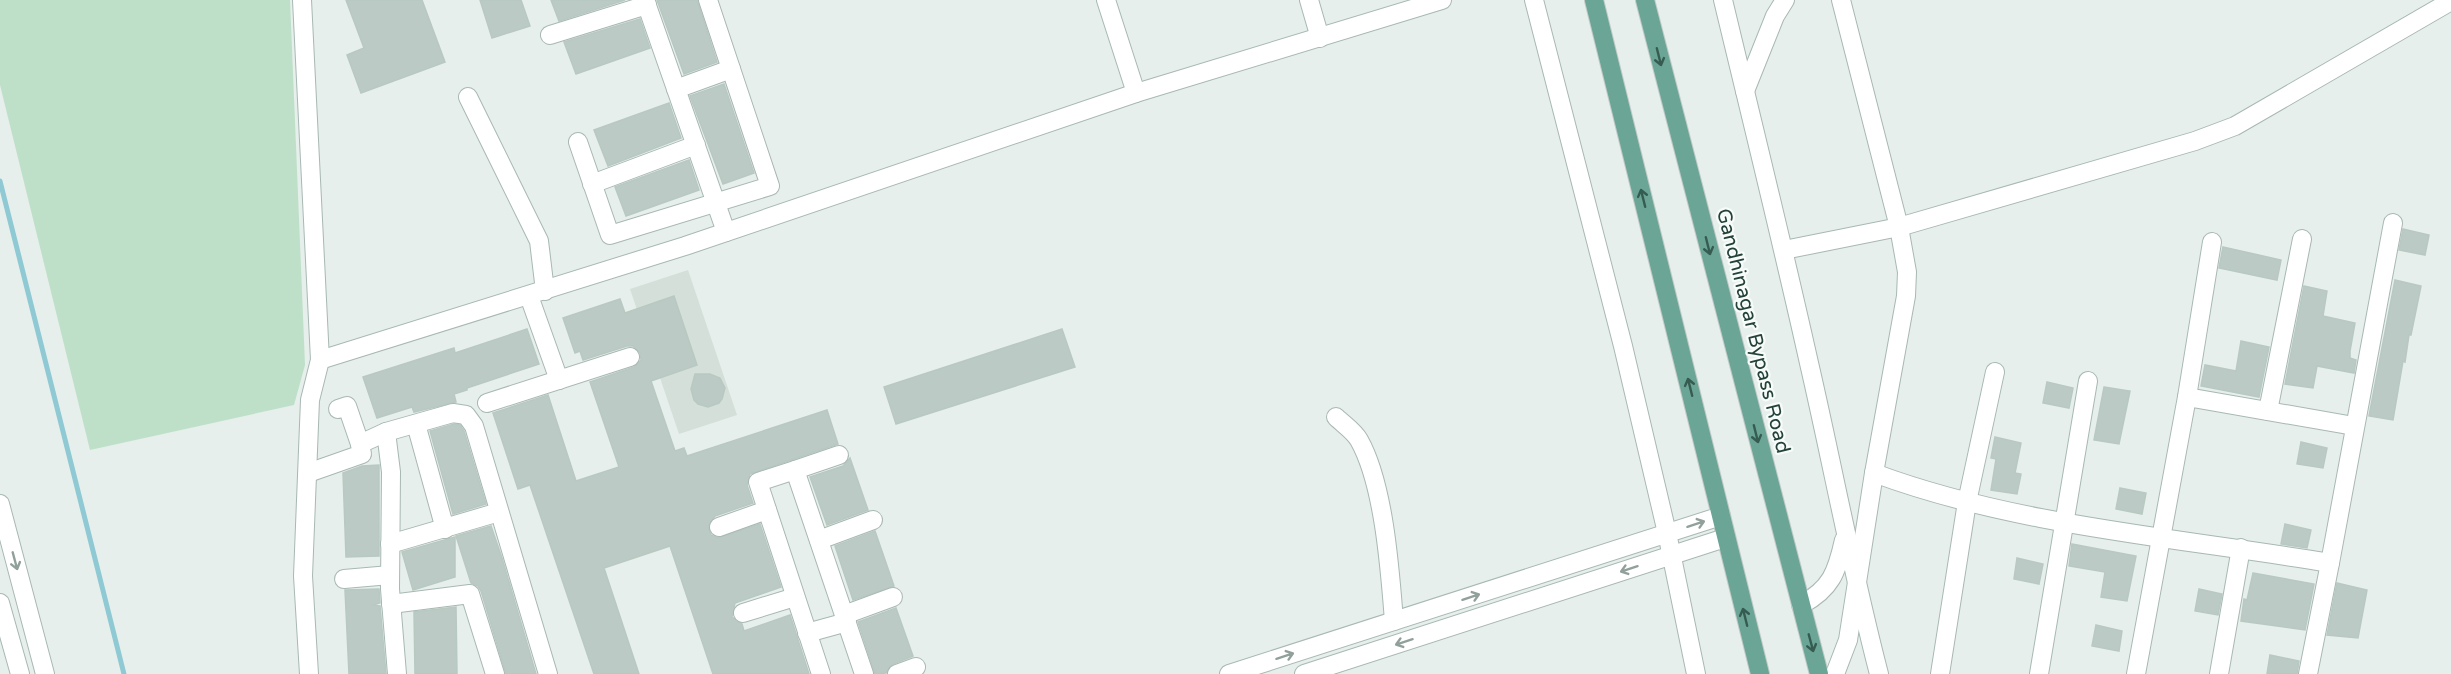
<svg xmlns="http://www.w3.org/2000/svg" width="2451" height="674" viewBox="0 0 2451 674" font-family="'Varela Round',sans-serif">
<style>
.built{fill:#d4dfda}
.green{fill:#bfe0c8}
.lines{fill:none;stroke-linecap:round;stroke-linejoin:round}
.stream{stroke:#8ec9d4;stroke-width:5}
.building{fill:#bbcac4;stroke:#b8c9c2;stroke-width:1.5}
.minor-casing{stroke:#a8b8b2;stroke-width:20}
.major-casing{stroke:#c2cac8;stroke-width:20}
.minor{stroke:#fff;stroke-width:18}
.major{stroke:#6aa596;stroke-width:18}
.oneway{stroke:#365b51}
.oneway2{stroke:#92a09c}
.labels{text-anchor:middle;dominant-baseline:central;stroke-width:4.5;stroke-linejoin:round;paint-order:stroke}
.street-label{font-size:20px;fill:#24423a;stroke:#f7fbf9}
</style>
<rect width="100%" height="100%" fill="#e6efeb"/>
<!-- built -->
<polygon class="built" points="688,270 737,415 679,434 630,289"/>
<!-- green -->
<polygon class="green" points="0,0 290,0 305,365 294,405 90,450 0,85"/>
<g class="lines">
<!-- stream -->
<polyline class="stream" points="0,181 124,674"/>
</g>
<!-- building -->
<g class="building">
<polygon points="346,0 422,0 445,62 361,93 347,55 364,48"/>
<polygon points="480,0 521,0 530,26 492,38"/>
<polygon points="551,0 625,0 559,21"/>
<polygon points="657,0 697,0 717,62 684,74"/>
<polygon points="640,19 650,48 576,74 564,42"/>
<polygon points="724,84 754,173 723,184 690,96"/>
<polygon points="669,103 681,138 608,166 594,130"/>
<polygon points="689,160 699,190 626,216 615,187"/>
<polygon points="2403,229 2429,235 2425,255 2399,250"/>
<polygon points="2223,247 2281,260 2277,280 2219,268"/>
<polygon points="2395,280 2421,286 2411,335 2409,335 2405,362 2403,361 2393,420 2369,416"/>
<polygon points="2304,286 2327,291 2323,316 2355,323 2350,351 2350,358 2356,360 2354,373 2317,366 2313,388 2285,384"/>
<polygon points="674,296 697,365 651,381 675,451 684,448 687,456 827,410 838,444 750,474 747,485 753,503 715,516 708,526 711,535 718,538 760,524 781,587 735,603 732,617 742,624 744,631 790,615 809,674 713,674 670,546 604,568 639,674 594,674 530,485 518,489 493,413 548,395 576,481 619,467 590,382 634,367 641,360 640,353 633,346 627,346 583,360 580,351 575,353 563,318 620,299 625,313"/>
<polygon points="527,329 539,364 467,388 467,390 454,394 456,402 414,412 412,407 377,418 363,377 454,348 455,353"/>
<polygon points="1062,329 1075,367 896,424 884,387"/>
<polygon points="2241,341 2269,347 2259,397 2201,386 2205,365 2236,371"/>
<polygon points="695,374 710,374 720,378 725,388 722,399 719,403 708,407 698,404 694,400 691,389"/>
<polygon points="2047,382 2073,388 2069,408 2043,403"/>
<polygon points="2104,387 2130,391 2119,444 2094,440"/>
<polygon points="454,424 460,425 464,431 486,504 453,514 430,431"/>
<polygon points="1995,437 2021,443 2015,473 2021,474 2017,494 1991,490 1996,459 1991,458"/>
<polygon points="2301,442 2327,448 2323,468 2297,464"/>
<polygon points="850,458 868,510 827,525 810,477 843,466"/>
<polygon points="379,465 379,556 346,557 343,473 362,466"/>
<polygon points="2120,488 2146,493 2142,514 2116,509"/>
<polygon points="2285,524 2311,530 2307,548 2281,544"/>
<polygon points="491,526 502,558 536,674 506,674 481,591 478,586 471,583 456,536"/>
<polygon points="875,531 894,586 853,600 835,546"/>
<polygon points="455,537 455,577 413,590 402,552"/>
<polygon points="2072,544 2136,556 2127,601 2101,597 2105,572 2069,566"/>
<polygon points="2017,558 2043,564 2039,584 2014,579"/>
<polygon points="2253,573 2314,584 2305,630 2241,621 2244,599 2247,600"/>
<polygon points="2337,583 2367,590 2358,638 2327,635"/>
<polygon points="379,589 380,603 372,605 380,606 386,674 349,674 345,590"/>
<polygon points="2199,589 2222,594 2218,615 2195,611"/>
<polygon points="456,607 457,674 415,674 414,612"/>
<polygon points="896,608 913,656 893,664 886,673 875,674 858,622"/>
<polygon points="2096,625 2122,631 2119,651 2092,646"/>
<polygon points="2270,655 2299,661 2297,674 2267,674"/>
</g>
<g class="lines">
<defs>
<g id="minor">
<polyline points="302,0 320,360 310,400 303,576 309,674"/>
<polyline points="645,0 726,232"/>
<polyline points="1106,0 1136,93"/>
<polyline points="1309,0 1320,38"/>
<polyline points="1534,0 1623,346 1667,533 1696,674"/>
<path d="M1723,0C1752,121 1782,242 1809,363C1833,467 1852,571 1879,674"/>
<polyline points="550,35 647,5"/>
<polyline points="676,89 731,69"/>
<polyline points="1745,91 1775,16 1785,0"/>
<polyline points="468,97 539,241 545,291"/>
<polyline points="578,142 610,235 770,186 708,0"/>
<polyline points="592,184 696,145"/>
<polyline points="1784,250 1899,227 2195,141 2235,126 2451,1"/>
<polyline points="529,296 559,380"/>
<polyline points="320,360 685,246 1136,93 1442,0"/>
<polyline points="2187,397 2354,426"/>
<polyline points="487,403 630,357"/>
<polyline points="338,409 347,406 360,444"/>
<polyline points="2268,411 2302,239"/>
<path d="M1336,417C1343,424 1354,431 1359,440C1384,484 1390,570 1394,621"/>
<polyline points="416,424 445,529"/>
<polyline points="795,470 839,455"/>
<polyline points="308,473 362,454 360,444 386,432"/>
<path d="M1874,473C2016,526 2181,538 2330,563L2393,223"/>
<polyline points="0,504 45,674"/>
<polyline points="719,527 767,510"/>
<polyline points="819,540 873,520"/>
<polyline points="390,544 499,512"/>
<polyline points="344,579 390,575"/>
<polyline points="0,603 20,674"/>
<polyline points="391,604 470,594 495,674"/>
<path d="M1801,605C1831,589 1837,572 1844,540"/>
<polyline points="743,613 795,597"/>
<polyline points="844,615 893,597"/>
<polyline points="807,633 847,622"/>
<polyline points="397,674 390,589 391,472 386,432 453,413 466,415 474,426 548,674"/>
<polyline points="821,674 758,482 795,470 864,674"/>
<polyline points="897,674 916,667"/>
<polyline points="1229,674 1721,516"/>
<polyline points="1304,674 1725,538"/>
<polyline points="1835,674 1848,640 1874,473 1906,296 1907,272 1899,227 1841,0"/>
<polyline points="1940,674 1967,502 1995,372"/>
<polyline points="2039,674 2088,381"/>
<polyline points="2136,674 2187,397 2212,242"/>
<polyline points="2219,674 2241,548"/>
<polyline points="2308,674 2330,563"/>
</g>
<g id="major">
<polyline points="1594,0 1760,674"/>
<polyline points="1645,0 1819,674"/>
</g>
</defs>
<!-- minor casing -->
<use href="#minor" class="minor-casing"/>
<!-- major casing -->
<use href="#major" class="major-casing"/>
<!-- minor -->
<use href="#minor" class="minor"/>
<!-- major -->
<use href="#major" class="major"/>
</g>
<!-- one-way arrows -->
<defs><path id="oneway-shaft" d="M-6 0H5M1.5-3L5.5 0L1.5 3" fill="none" stroke-width="1.6" stroke-linecap="round" stroke-linejoin="round" transform="scale(1.5)"/></defs>
<g class="oneway">
<use href="#oneway-shaft" transform="translate(1659 57) rotate(76)"/>
<use href="#oneway-shaft" transform="translate(1643 198) rotate(-104)"/>
<use href="#oneway-shaft" transform="translate(1708 246) rotate(76)"/>
<use href="#oneway-shaft" transform="translate(1690 387) rotate(-104)"/>
<use href="#oneway-shaft" transform="translate(1756 434) rotate(76)"/>
<use href="#oneway-shaft" transform="translate(1745 617) rotate(-104)"/>
<use href="#oneway-shaft" transform="translate(1811 643) rotate(75)"/>
</g>
<g class="oneway2">
<use href="#oneway-shaft" transform="translate(1696 524) rotate(-18)"/>
<use href="#oneway-shaft" transform="translate(15 561) rotate(75)"/>
<use href="#oneway-shaft" transform="translate(1629 569) rotate(162)"/>
<use href="#oneway-shaft" transform="translate(1471 597) rotate(-18)"/>
<use href="#oneway-shaft" transform="translate(1404 642) rotate(162)"/>
<use href="#oneway-shaft" transform="translate(1285 656) rotate(-18)"/>
</g>
<g class="labels">
<!-- street labels -->
<g class="street-label">
<text transform="translate(1753 331) rotate(76)">Gandhinagar Bypass Road</text>
</g>
</g>
</svg>
